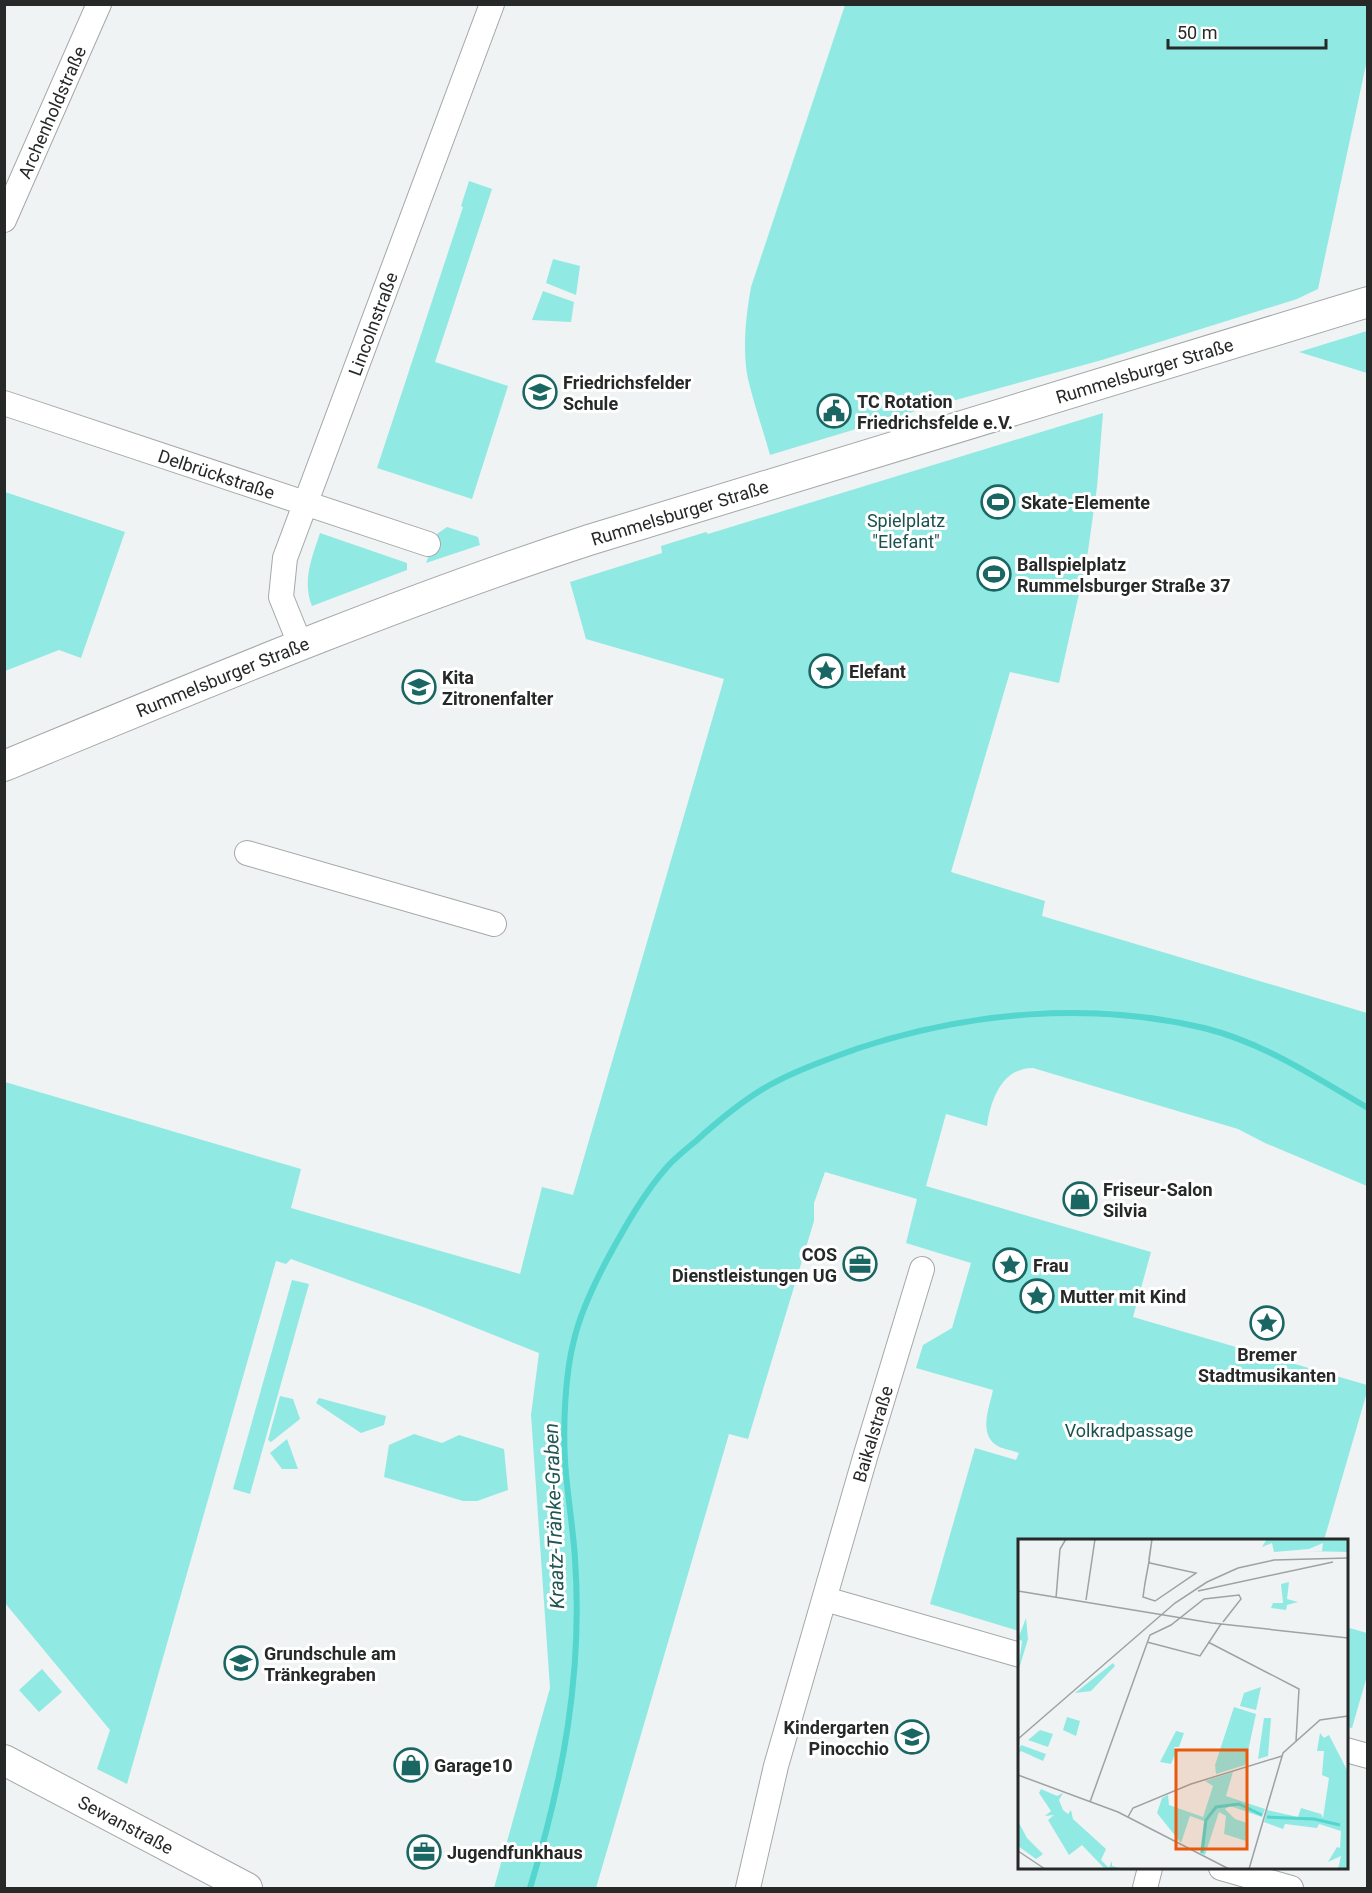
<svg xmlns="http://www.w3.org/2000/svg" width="1372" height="1893" viewBox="0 0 1372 1893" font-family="Roboto,sans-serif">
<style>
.green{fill:#91e9e3}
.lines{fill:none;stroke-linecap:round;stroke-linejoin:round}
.stream{stroke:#54d5ce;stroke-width:6}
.minor-casing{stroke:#a4a8a8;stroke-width:26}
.tertiary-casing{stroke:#a4a8a8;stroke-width:32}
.minor{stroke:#fff;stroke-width:24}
.tertiary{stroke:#fff;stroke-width:30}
.labels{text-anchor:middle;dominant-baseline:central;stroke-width:6;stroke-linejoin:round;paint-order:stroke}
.street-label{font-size:18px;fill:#272928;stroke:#fff}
.poi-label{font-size:18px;font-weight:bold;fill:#272928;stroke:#fff;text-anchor:start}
.park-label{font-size:18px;fill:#1a524f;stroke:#fff}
.water-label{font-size:20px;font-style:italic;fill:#205653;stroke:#fff}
.inset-river{fill:none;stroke:#54d5ce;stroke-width:3}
.inset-road{fill:none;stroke:#9fa2a2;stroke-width:1.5}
.view{fill:#e8590c;fill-opacity:0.15;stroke:#e8590c;stroke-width:3}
.inset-edge{fill:none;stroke:#272928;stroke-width:3}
</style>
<rect width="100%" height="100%" fill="#eff3f3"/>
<!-- green -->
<g class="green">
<path d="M845,5H1367V60L1318,289L1297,299L1102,360L919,410L770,455C763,430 754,404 748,379C742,349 746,316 751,287Z"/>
<polygon points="469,181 492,189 435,362 508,386 472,499 377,468 463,207 461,206"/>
<polygon points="553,259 580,266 576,295 546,283"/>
<polygon points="543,291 574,302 571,322 532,320"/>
<polygon points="1367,331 1367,373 1299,352"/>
<path d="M1103,413L1097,487L1087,558L1059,683L1010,672L951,872L1045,901L1042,916L1367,1013V1186L1265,1143L1238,1129L1033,1068C1002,1068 991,1099 987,1126L946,1114L926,1186L1151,1252L1133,1317L1367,1385V1392L1324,1540H1020L1019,1631L930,1604L975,1448L1016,1460L1019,1453C1012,1450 1001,1449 996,1445C978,1432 990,1406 993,1390L916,1368L923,1345L952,1328L971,1263L906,1243L917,1199L825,1172L814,1203V1221L748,1439L729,1434L596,1888H494L550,1688L531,1415L539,1353L426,1308L291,1259L286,1264L276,1261L127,1784L97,1769L110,1730L5,1603V1082L301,1169L291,1208L520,1274L542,1187L573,1195L724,679L586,639L570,582L662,553L661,546L706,532L708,534Z"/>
<polygon points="5,492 125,532 81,658 59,650 5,671"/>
<polygon points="447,527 478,537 480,545 426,563 437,534"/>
<path d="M320,533L407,563V570L312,606C302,580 312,558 320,533Z"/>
<polygon points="292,1280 309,1284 250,1494 233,1489"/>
<polygon points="280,1396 293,1399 300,1419 271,1442 268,1440"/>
<polygon points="319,1398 386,1416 384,1425 361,1433 316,1403"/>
<polygon points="414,1434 442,1443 459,1435 504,1449 508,1490 477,1501 463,1501 384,1477 389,1445"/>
<polygon points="287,1439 298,1469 282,1469 270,1453"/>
<polygon points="1346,1627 1367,1633 1367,1676 1352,1728 1347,1727"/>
<polygon points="42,1669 62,1692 39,1712 19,1690"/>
</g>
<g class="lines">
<!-- stream -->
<path class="stream" d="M530,1888C563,1781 583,1672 575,1559C573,1526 567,1494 565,1461C563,1425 565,1374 574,1340C581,1310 595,1282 609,1256C626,1225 644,1193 667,1167C676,1157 686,1149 696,1141C718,1121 742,1101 768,1086C796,1070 829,1059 859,1048C970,1012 1090,1001 1204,1028C1264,1043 1315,1077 1368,1108"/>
<defs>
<g id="minor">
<path id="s1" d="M4,220L99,4"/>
<path id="s2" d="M4,403L428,544"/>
<path id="s3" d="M300,644L281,597L285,558L492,4"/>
<polyline points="247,853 494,924"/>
<polyline points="825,1599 1020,1655"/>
<polyline points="1346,1750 1368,1756"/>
<polyline points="1221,1868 1291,1888"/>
<path id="s4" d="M748,1888L776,1766L866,1454L922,1269"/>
<polyline points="1145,1888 1150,1868"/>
</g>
<g id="tertiary">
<path id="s5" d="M4,766C198,686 390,605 589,540L1368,302"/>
<path id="s6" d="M4,1760L247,1888"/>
</g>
</defs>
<!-- minor casing -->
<use href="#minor" class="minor-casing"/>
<!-- tertiary casing -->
<use href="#tertiary" class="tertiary-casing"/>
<!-- minor -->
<use href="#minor" class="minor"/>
<!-- tertiary -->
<use href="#tertiary" class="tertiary"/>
</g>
<!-- icons -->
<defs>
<symbol id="school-ring" viewBox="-11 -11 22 22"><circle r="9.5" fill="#fff" stroke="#196662" stroke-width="1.5"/><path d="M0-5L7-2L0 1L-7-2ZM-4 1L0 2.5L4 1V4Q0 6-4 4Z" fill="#196662"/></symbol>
<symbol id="civic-ring" viewBox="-11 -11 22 22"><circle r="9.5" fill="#fff" stroke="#196662" stroke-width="1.5"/><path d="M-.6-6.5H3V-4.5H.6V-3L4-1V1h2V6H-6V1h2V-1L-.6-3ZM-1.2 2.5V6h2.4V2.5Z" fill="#196662"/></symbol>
<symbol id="stadium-ring" viewBox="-11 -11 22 22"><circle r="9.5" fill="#fff" stroke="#196662" stroke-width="1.5"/><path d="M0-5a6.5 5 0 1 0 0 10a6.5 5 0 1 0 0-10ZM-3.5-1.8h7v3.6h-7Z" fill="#196662"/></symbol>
<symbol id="sight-ring" viewBox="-11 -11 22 22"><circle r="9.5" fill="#fff" stroke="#196662" stroke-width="1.5"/><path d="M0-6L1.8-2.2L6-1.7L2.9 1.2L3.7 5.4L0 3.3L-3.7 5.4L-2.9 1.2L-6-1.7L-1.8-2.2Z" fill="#196662"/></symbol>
<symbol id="shop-ring" viewBox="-11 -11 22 22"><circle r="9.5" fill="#fff" stroke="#196662" stroke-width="1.5"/><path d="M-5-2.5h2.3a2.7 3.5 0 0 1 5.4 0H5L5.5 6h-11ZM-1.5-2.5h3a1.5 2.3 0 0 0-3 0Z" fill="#196662"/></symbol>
<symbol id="office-ring" viewBox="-11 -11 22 22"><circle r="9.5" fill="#fff" stroke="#196662" stroke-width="1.5"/><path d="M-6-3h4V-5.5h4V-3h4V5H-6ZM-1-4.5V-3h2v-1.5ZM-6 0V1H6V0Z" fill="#196662"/></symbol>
</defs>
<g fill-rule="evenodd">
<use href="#school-ring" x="521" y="373" width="38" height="38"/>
<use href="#civic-ring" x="815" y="392" width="38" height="38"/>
<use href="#stadium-ring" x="979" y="483" width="38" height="38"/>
<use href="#stadium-ring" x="975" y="555" width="38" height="38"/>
<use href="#sight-ring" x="807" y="652" width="38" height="38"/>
<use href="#school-ring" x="400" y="668" width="38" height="38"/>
<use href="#shop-ring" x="1061" y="1180" width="38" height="38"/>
<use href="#office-ring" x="841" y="1245" width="38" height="38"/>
<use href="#sight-ring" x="991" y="1246" width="38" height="38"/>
<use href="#sight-ring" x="1018" y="1277" width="38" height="38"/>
<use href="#sight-ring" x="1248" y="1304" width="38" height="38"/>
<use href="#school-ring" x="222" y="1644" width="38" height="38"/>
<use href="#school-ring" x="893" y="1718" width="38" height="38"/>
<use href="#shop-ring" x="392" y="1746" width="38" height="38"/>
<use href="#office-ring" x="405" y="1833" width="38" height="38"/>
</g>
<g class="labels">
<!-- street labels -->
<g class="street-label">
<text stroke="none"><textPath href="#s1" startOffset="118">Archenholdstraße</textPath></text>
<text stroke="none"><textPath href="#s3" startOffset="340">Lincolnstraße</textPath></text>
<text stroke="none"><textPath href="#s5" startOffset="1208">Rummelsburger Straße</textPath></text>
<text stroke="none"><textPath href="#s2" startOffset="224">Delbrückstraße</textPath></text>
<text stroke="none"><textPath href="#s5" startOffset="722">Rummelsburger Straße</textPath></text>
<text stroke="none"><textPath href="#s5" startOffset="236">Rummelsburger Straße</textPath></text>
<text stroke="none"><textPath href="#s4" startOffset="471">Baikalstraße</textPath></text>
<text stroke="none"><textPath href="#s6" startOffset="138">Sewanstraße</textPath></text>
</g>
<!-- poi labels -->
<g class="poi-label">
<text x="563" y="382">Friedrichsfelder<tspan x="563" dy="21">Schule</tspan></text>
<text x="857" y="401">TC Rotation<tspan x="857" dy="21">Friedrichsfelde e.V.</tspan></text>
<text x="1021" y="502">Skate-Elemente</text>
<text x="1017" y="564">Ballspielplatz<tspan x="1017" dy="21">Rummelsburger Straße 37</tspan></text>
<text x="849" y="671">Elefant</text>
<text x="442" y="677">Kita<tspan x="442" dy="21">Zitronenfalter</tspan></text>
<text x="1103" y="1189">Friseur-Salon<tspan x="1103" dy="21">Silvia</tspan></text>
<text x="837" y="1254" text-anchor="end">COS<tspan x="837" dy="21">Dienstleistungen UG</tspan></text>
<text x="1033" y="1265">Frau</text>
<text x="1060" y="1296">Mutter mit Kind</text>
<text x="1267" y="1354" text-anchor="middle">Bremer<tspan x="1267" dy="21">Stadtmusikanten</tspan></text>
<text x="264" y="1653">Grundschule am<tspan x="264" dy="21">Tränkegraben</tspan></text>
<text x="889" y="1727" text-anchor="end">Kindergarten<tspan x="889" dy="21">Pinocchio</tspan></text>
<text x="434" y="1765">Garage10</text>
<text x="447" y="1852">Jugendfunkhaus</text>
</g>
<!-- park labels -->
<g class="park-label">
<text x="906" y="520">Spielplatz<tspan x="906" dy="21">"Elefant"</tspan></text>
<text x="1129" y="1430">Volkradpassage</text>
</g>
<!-- water labels -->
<g class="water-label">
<text transform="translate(554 1516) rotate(-92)">Kraatz-Tränke-Graben</text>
</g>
</g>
<!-- overview -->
<g transform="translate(1018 1539)">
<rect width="330" height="330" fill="#eff3f3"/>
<path d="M249,0H330V13L290,12H304L305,4L291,10L256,13L254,4L244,8ZM271,43L269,60L280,63L269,66L268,71L253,69L255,64H265L263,45ZM8,79L10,100L0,133L4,102L0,100ZM95,124L97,127L73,152L57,154ZM243,148L238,171L222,167L226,154ZM216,168L238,175L227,226L198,235L197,226ZM49,178L62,182L58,197L45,191ZM246,179H253L250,217L240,220ZM22,191L35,195L30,208L10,201ZM158,192L166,194L161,208H156L158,213L153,225L142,223ZM302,194L306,199L311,196L330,233V330H320L323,317L310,323L319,308L322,309L323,292L301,285L299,289L267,285L265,290L246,283L249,271L280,278L283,269L303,275L305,279L311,239L304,236L306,212H299ZM3,206L28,215L25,222L3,212L0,215ZM215,233L208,257L247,270L244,278L212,267L207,270L217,280L229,284L228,302L206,295L208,277L201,273L187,316L182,314L186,282L172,277L163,304L139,274L144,259L150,256L151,266L185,278L195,247L187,242ZM23,250L39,257L45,254L41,261L45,271L50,275L53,271L55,280L88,310L83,321L91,329L94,322V327L106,330H87L64,306L51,316L30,281L36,276L27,277L33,272L21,254ZM0,282L9,299L25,315L18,320L0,307Z" fill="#91e9e3"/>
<path class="inset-river" d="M249,278L296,280L322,286M184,314L188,281L198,268L221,265L244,276"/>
<path class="inset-road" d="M134,0L131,20V22L132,24L178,34L137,62L125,58L127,44L130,28L131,22L134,0M0,52L194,84L330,99M180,52L315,23M38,59L42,10L48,0M68,61L77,0M129,103L182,117L203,85M190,103L281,150L278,202M0,200L157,64L189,43L220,29L256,21L330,19M0,236L100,273L211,330M72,263L132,96L153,86L186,60L221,56L223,60L205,83M110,278L115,269L173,245L264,217M0,312L27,330M231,330L265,214L302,181L330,177"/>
<path class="view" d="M158,211H229V310H158Z"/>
<rect width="330" height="330" class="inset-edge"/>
</g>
<!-- border -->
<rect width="1372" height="1893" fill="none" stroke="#272928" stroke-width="12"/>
<!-- scale -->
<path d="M1168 39v9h158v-9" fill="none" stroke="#272928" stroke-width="3"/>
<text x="1177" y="39" font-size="18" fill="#272928" stroke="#ffffff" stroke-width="4.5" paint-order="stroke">50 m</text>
</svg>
